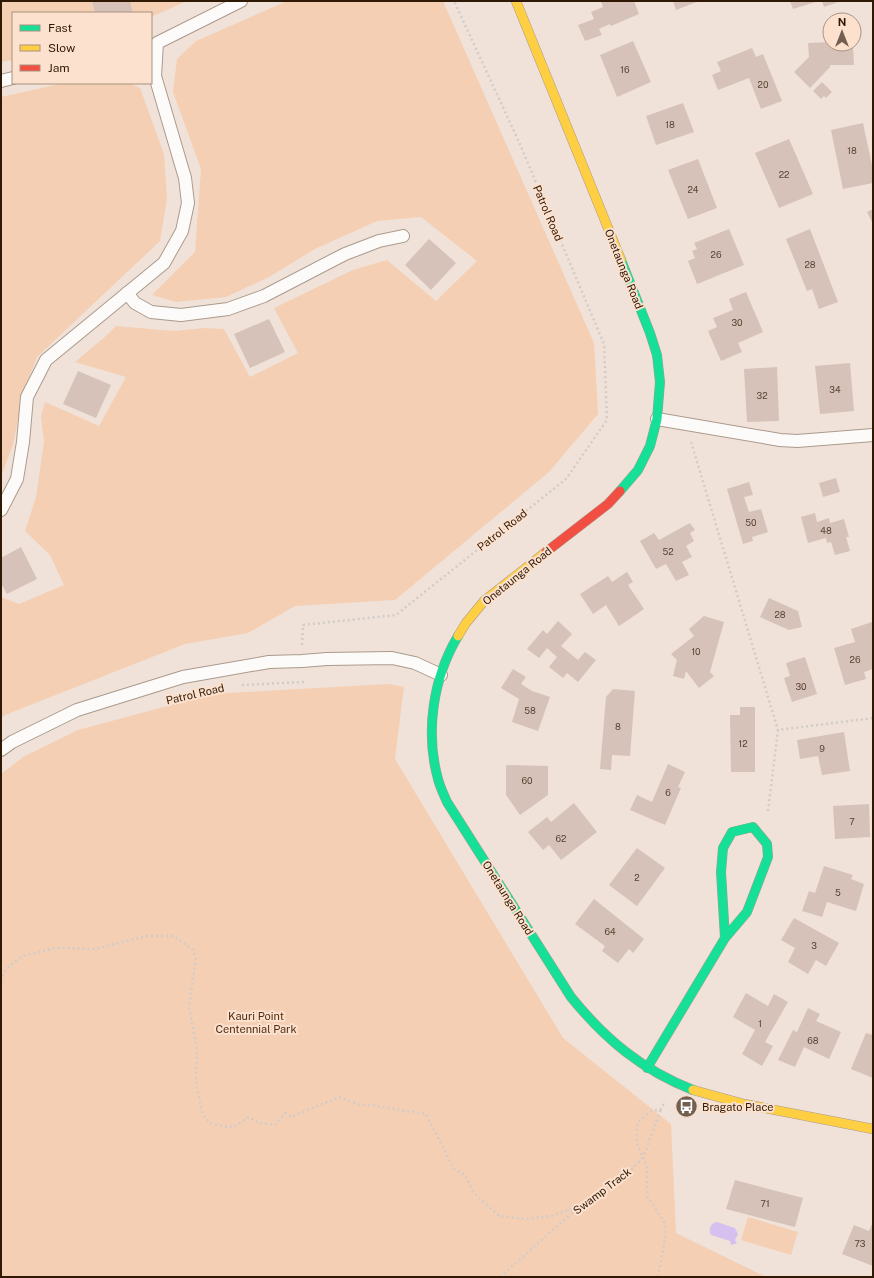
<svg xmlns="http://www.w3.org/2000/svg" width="874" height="1278" viewBox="0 0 874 1278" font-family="'Public Sans',sans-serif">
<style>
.green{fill:#f5cfb3}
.water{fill:#d5c0f0}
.building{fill:#d6c2b9}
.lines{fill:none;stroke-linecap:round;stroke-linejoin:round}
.lane-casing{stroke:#ab9a8c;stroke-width:14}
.fast-casing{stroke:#ab9a8c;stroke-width:10}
.slow-casing{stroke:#ab9a8c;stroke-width:10}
.jam-casing{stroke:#ab9a8c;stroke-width:10}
.path{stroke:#d1ccc9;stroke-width:2.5;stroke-dasharray:2 3;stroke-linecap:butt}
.lane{stroke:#fdfbf9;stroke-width:12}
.fast{stroke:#16e098;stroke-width:9}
.slow{stroke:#ffcf43;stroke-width:9}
.jam{stroke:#f24e42;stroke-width:9}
.labels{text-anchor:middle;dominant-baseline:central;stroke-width:4;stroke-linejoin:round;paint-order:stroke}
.number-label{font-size:9px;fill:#594332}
.street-label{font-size:11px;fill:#2f1905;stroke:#fbe1ce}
.park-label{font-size:11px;fill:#512f12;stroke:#fbe1ce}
.poi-label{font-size:11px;fill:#2f1905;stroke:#fbe1ce;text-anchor:start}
</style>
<rect width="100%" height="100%" fill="#f0e2d8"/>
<!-- green -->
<g class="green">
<polygon points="1,1 92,1 95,13 13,13 13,60 1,62"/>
<polygon points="130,1 187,1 151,17 151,13 133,13"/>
<polygon points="287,1 443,1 594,343 598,414 549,472 395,600 295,606 248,633 185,644 5,715 1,718 1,597 19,604 64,585 50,555 25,531 36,497 44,442 41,416 45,402 99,426 126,377 75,362 107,335 116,326 173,331 205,328 224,329 250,377 298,353 274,308 353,270 387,260 436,301 477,261 421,217 377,221 315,249 269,277 226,297 176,302 152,295 195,252 201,169 173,92 177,59 196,41"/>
<polygon points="64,83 128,83 140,88 164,154 167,199 160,241 37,357 23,393 13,445 1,476 1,97"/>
<polygon points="388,684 404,687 395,759 563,1038 671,1124 676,1233 766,1277 1,1277 1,774 23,757 78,730 212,694"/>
<polygon points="748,1217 798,1232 791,1255 741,1240"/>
</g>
<!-- water -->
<path class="water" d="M717,1222L735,1228L738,1234L735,1240L737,1243L731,1245L730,1241L711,1235C708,1228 711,1223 717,1222Z"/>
<!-- building -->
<g class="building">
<polygon points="92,1 130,1 133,13 95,13"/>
<polygon points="601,1 634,1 639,14 611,26 610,24 599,29 602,35 585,41 578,25 594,19 591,12 603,7"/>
<polygon points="673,1 699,1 676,10"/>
<polygon points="790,1 819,1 793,9"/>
<polygon points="822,1 841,1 824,7"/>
<polygon points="633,41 651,82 617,97 600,55"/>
<polygon points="830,42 830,47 853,47 854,65 830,65 830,67 810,88 794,72 809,57 808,43"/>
<polygon points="752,48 756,57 763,54 782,101 761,109 749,78 718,90 712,75 721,71 717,62"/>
<polygon points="822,82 832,92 826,98 824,96 821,99 813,91"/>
<polygon points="683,103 694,132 656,145 646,116"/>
<polygon points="863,123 873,170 873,183 843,189 831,130"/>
<polygon points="789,139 813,194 779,208 755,153"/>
<polygon points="698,159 717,208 688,219 668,170"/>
<polygon points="873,209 873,224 867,212"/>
<polygon points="729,229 744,265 697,284 688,261 695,258 692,251 697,249 694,243"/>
<polygon points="810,229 838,302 819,309 812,289 807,291 786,239"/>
<polygon points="429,239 456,263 431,290 405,265"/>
<polygon points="746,292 763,332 738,343 742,352 721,361 708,331 717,327 713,318 733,310 729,299"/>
<polygon points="269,319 285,352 250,368 234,334"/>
<polygon points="850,363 854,411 820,414 815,366"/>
<polygon points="777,367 779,421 747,422 744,369"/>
<polygon points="78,371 111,385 96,418 63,404"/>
<polygon points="836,478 840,492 823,497 819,483"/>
<polygon points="749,482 753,495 744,497 749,512 761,509 768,532 752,537 753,541 743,544 727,489"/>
<polygon points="815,513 817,522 829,518 830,523 844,519 849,537 846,537 850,551 835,555 831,542 827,543 826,538 808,543 801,517"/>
<polygon points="690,523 695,530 690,533 694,541 686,546 692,557 682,562 689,575 676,581 666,564 656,569 640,541 654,533 659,540"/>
<polygon points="21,547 37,579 7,594 1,583 1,558"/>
<polygon points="627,572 633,582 628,585 644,609 619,626 606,605 593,614 580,594 608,576 612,582"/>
<polygon points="769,598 798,611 802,627 789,630 760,617"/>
<polygon points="704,616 724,622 710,672 714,676 699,688 686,671 684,679 673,676 677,660 671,654 694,636 689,629"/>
<polygon points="558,621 572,634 561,646 578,660 585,652 596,660 578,682 567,673 563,678 549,667 557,657 547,648 539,658 527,649 543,630 547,634"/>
<polygon points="872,622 873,627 873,669 864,672 866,679 845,685 834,648 855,642 851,629"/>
<polygon points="805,657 817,694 792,702 784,678 790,676 786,663"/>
<polygon points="513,669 526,677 521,684 532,691 550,697 538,731 512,722 519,699 501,688"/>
<polygon points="613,689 635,691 630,756 612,755 611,770 600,769 606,697"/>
<polygon points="740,707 755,707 755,772 731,772 730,715 740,715"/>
<polygon points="844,732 850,771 822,775 818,756 800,759 797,740"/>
<polygon points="668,764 685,772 678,787 681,788 665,825 630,810 637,795 652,802"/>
<polygon points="506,765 548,766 548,795 520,815 506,795"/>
<polygon points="574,803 597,832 561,860 549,845 543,850 528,832 547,817 551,822"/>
<polygon points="869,804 870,837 835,839 833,806"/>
<polygon points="637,848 665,868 637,906 609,885"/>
<polygon points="824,866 853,875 851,879 864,884 856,911 827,902 822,917 802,911 809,891 815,893"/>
<polygon points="594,899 644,939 633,953 629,949 618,963 602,951 605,946 575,924"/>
<polygon points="794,918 839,943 826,966 816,960 808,974 788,962 795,948 781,940"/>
<polygon points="746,993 768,1006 774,994 788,1002 765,1042 773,1046 762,1066 742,1054 755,1030 733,1017"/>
<polygon points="808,1008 820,1014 816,1021 841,1032 829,1059 804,1047 795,1067 778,1060 793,1030 797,1032"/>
<polygon points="866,1033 873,1035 873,1078 851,1069"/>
<polygon points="735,1180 803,1198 795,1227 726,1209"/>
<polygon points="873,1222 873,1266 842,1254 854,1225 869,1231"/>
</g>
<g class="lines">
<defs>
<g id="lane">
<polyline points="1,81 13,78"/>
<polyline points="127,293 135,303 151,312 181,315 228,309 264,296 345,254 379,241 403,236"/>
<polyline points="657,419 780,440 797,441 873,435"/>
<polyline points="1,510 17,479 23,442 27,397 46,360 164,263 182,231 188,203 185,178 155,76 157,43 241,1"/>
<polyline points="1,750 12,742 77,710 183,677 269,662 302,661 327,659 392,658 415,663 441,675"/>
</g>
<g id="fast">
<polyline points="620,491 638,470 650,446 657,419 660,382 657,355 650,333 621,260"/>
<path d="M458,636C433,678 425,732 438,779C440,787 444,795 447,802L571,997C605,1039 642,1070 693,1090"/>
<polyline points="647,1068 725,938 747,912 768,857 767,844 753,827 732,832 723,848 721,872 725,938"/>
</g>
<g id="slow">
<polyline points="516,1 621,260"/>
<polyline points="458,636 466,623 484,601 546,552"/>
<polyline points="693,1090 744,1104 873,1129"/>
</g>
<polyline id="jam" points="546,552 608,504 620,491"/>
</defs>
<!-- lane casing -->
<use href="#lane" class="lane-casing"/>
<!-- fast casing -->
<use href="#fast" class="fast-casing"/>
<!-- slow casing -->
<use href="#slow" class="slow-casing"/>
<!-- jam casing -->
<use href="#jam" class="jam-casing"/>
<!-- path -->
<g class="path">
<polyline points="691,442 778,730"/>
<polyline points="302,645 303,625 396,615 566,479 607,420 604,344 519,142 454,1"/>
<polyline points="242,685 303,682 303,678"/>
<polyline points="768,811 778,730 873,718"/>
<polyline points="1,981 6,969 23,956 55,948 95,949 146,936 174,936 192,949 196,958 189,1007 197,1050 196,1084 203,1115 210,1123 222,1126 234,1127 249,1117 259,1123 275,1125 285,1113 291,1117 339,1097 360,1105 371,1105 426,1114 454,1169 465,1175 474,1193 499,1216 527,1219 551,1216 580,1206"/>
<polyline points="500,1277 580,1206 626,1175 643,1158 637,1143 637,1123 649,1112 661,1109 665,1101"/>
<polyline points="658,1277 666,1233 665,1223 647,1196 647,1167 643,1158 661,1109"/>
</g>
<!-- lane -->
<use href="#lane" class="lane"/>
<!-- fast -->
<use href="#fast" class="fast"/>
<!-- slow -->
<use href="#slow" class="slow"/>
<!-- jam -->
<use href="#jam" class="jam"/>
</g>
<!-- icons -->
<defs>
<symbol id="bus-disc" viewBox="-11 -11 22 22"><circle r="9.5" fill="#735f4f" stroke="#fbe1ce"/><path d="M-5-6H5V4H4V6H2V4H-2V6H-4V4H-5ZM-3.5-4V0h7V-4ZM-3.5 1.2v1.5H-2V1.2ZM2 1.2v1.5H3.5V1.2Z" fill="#fff"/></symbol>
</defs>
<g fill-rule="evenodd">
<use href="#bus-disc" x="674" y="1094" width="25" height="25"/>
</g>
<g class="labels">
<!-- number labels -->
<g class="number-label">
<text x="625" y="69">16</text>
<text x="763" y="84">20</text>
<text x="670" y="124">18</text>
<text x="852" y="150">18</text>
<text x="784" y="174">22</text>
<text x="693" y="189">24</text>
<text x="716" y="254">26</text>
<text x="810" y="264">28</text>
<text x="737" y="322">30</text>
<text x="835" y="389">34</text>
<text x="762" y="395">32</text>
<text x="751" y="522">50</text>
<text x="826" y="530">48</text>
<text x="668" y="551">52</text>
<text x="780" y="614">28</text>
<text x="696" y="651">10</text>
<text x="855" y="659">26</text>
<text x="801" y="686">30</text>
<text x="530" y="710">58</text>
<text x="618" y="726">8</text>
<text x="743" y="743">12</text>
<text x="822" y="748">9</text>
<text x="527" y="780">60</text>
<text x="668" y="792">6</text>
<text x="852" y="821">7</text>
<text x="561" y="838">62</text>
<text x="637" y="877">2</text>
<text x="838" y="892">5</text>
<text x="610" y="931">64</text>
<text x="814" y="945">3</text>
<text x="760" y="1023">1</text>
<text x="813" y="1040">68</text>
<text x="765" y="1203">71</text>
<text x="860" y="1243">73</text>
</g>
<!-- street labels -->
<g class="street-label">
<text transform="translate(548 213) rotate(67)">Patrol Road</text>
<text transform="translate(624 269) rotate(68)">Onetaunga Road</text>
<text transform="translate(502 530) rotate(-38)">Patrol Road</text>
<text transform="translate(517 576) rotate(-39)">Onetaunga Road</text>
<text transform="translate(195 694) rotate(-13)">Patrol Road</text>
<text transform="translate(508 898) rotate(58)">Onetaunga Road</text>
<text transform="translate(602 1191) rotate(-37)">Swamp Track</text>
</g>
<!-- park labels -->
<g class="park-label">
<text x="256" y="1016">Kauri Point<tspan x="256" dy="13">Centennial Park</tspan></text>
</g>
<!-- poi labels -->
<g class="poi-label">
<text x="702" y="1107">Bragato Place</text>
</g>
</g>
<!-- border -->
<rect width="874" height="1278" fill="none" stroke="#2f1905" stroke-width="4"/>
<!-- legend -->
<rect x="12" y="12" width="140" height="72" fill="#fbe1ce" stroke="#a9917e"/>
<rect x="20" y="25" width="20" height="6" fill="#16e098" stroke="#a9917e"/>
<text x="48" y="32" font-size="12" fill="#2f1905">Fast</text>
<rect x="20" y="45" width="20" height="6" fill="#ffcf43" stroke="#a9917e"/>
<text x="48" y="52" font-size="12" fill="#2f1905">Slow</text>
<rect x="20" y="65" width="20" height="6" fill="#f24e42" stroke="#a9917e"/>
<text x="48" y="72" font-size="12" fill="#2f1905">Jam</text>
<!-- north arrow -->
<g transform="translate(842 32)"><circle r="19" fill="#fbe1ce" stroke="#a9917e"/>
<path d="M0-3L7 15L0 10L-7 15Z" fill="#735f4f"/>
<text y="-6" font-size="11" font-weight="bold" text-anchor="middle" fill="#2f1905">N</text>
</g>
</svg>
